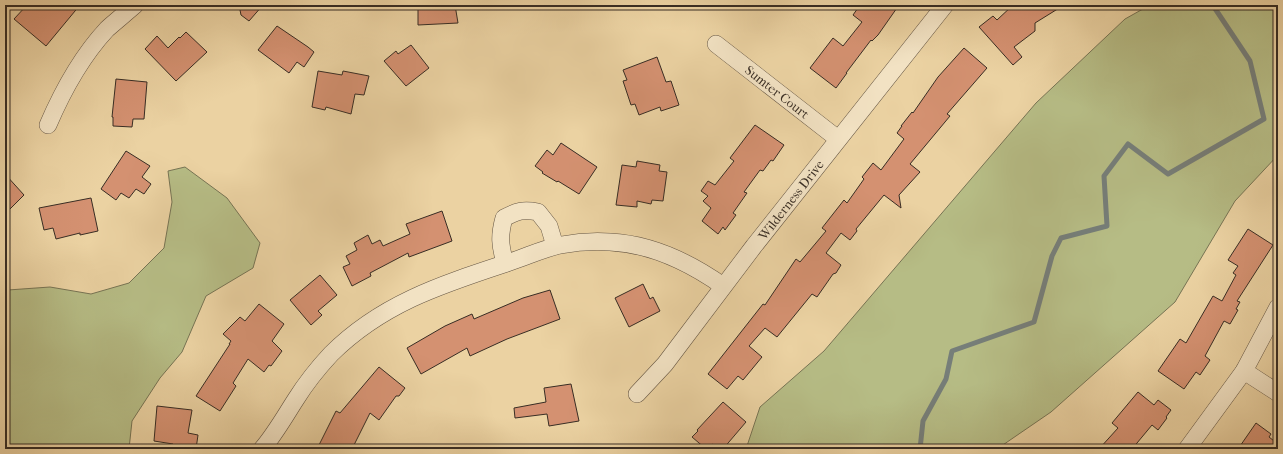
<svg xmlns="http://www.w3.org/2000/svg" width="1283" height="454" viewBox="0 0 1283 454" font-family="'IM FELL French Canon',serif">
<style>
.green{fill:#b6bc85;stroke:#777454}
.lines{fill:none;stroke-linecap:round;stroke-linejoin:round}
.stream{stroke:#767e79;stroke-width:5}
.building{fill:#d49171;stroke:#382d24}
.minor-casing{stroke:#655644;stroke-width:18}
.minor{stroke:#f2e2c3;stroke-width:17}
.labels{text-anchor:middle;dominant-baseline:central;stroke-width:3;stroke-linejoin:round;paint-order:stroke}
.street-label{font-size:13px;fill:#382d24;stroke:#f2e2c3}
</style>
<rect width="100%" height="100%" fill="#ebd2a2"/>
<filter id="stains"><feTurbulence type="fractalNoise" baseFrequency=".005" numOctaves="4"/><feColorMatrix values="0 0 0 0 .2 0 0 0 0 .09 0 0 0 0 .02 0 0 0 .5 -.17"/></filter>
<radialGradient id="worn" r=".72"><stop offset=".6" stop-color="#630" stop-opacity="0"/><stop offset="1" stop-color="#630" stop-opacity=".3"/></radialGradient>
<!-- green -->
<g class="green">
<polygon points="1150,5 1278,5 1278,155 1235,201 1175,302 1051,412 997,449 746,449 760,407 824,351 1036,103 1125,19"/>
<polygon points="185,167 227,198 260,243 253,268 206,296 182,352 160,378 132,421 129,449 5,449 5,289 8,290 50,287 91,294 129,283 164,248 172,202 168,171"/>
</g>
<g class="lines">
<!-- stream -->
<polyline class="stream" points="920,449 923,421 946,379 952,351 1034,322 1052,256 1061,238 1107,226 1104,176 1128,144 1168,174 1264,119 1250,61 1214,7 1256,5"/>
</g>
<!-- building -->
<g class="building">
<polygon points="27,5 80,5 46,46 14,19"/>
<polygon points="239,5 263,5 249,21 241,15"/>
<polygon points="422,5 455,5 458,23 418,25 418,7 422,7"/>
<polygon points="860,5 899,5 878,35 872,41 871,40 846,73 847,73 836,88 810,68 833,38 843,46 862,22 853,15"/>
<polygon points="1013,5 1064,5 1035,23 1035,31 1014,47 1022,57 1013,65 979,27 993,16 997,20"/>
<polygon points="277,26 308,47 314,52 304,67 297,62 289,73 258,50"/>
<polygon points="186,32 207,52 176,81 145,49 157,36 168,48 179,37 180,38"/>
<polygon points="411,45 429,68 406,86 384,61 396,51 398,54"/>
<polygon points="964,48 987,68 947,114 950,116 910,164 920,172 899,195 901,208 884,195 856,229 857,231 850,240 841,233 826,253 841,265 836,273 833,274 817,297 812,294 777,337 765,328 749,346 762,357 743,380 738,376 727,389 708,374 763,304 765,305 796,259 800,262 826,231 822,228 844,200 847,203 864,179 862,177 873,163 881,170 904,139 897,133 902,126 901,126 912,112 913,113 938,77"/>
<polygon points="657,57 666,82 671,81 679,105 661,111 660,107 639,115 635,104 631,105 623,81 627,80 623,70"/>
<polygon points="318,71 342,75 343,71 369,76 364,95 355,94 351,114 326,107 325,110 312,107"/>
<polygon points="116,79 147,82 144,119 133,119 132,127 113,126 113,117 112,117"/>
<polygon points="755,125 784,145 773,161 771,160 763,171 760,170 744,192 747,193 733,213 736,215 725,230 723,227 718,234 702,221 711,208 703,201 708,196 701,191 708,181 715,185 734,161 730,158"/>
<polygon points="561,143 597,167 579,194 558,181 557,182 542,173 543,172 535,166 547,150 553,155"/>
<polygon points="126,151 150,166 142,177 151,184 144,194 136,189 129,198 121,193 116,200 101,189"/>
<polygon points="637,161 660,165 659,171 667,172 663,201 652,200 651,204 637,201 637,207 616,205 622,165 636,167"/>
<polygon points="5,174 24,195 5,214"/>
<polygon points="91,198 98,231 80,235 80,233 56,239 53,228 44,230 39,208"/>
<polygon points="442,211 452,241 409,257 408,253 370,273 371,276 352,286 343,267 350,264 346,256 357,250 354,243 368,235 372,244 380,240 383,246 410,234 406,224"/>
<polygon points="1248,229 1273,245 1237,301 1240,302 1236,309 1238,310 1230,324 1224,321 1205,356 1210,360 1200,375 1196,372 1184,389 1158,371 1180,339 1186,343 1213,296 1222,301 1236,275 1233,273 1238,266 1228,260"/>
<polygon points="320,275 337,295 318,311 322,315 311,325 290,300"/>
<polygon points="643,284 650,299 653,297 660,311 629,327 615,298"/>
<polygon points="550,290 560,319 507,339 470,356 467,348 421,374 407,348 445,326 472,314 474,319 523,298"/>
<polygon points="259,304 284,324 272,341 282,351 271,366 269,365 264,372 248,359 233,383 236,386 220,411 196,396 230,344 229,344 231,341 223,334 240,317 245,321"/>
<polygon points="379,367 405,388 399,396 396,396 379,420 370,413 352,449 317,449 336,411 340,413"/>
<polygon points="571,384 579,421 549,426 547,414 515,418 514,408 546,402 544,388"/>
<polygon points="1138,392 1154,405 1158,400 1171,410 1166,417 1167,418 1158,430 1152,425 1132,449 1099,449 1118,428 1112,423"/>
<polygon points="723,402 746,422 723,449 719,449 712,444 708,449 706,449 692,437 698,431 697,430"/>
<polygon points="157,406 192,410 188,433 198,435 196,449 173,449 173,444 154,441"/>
<polygon points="1256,423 1271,434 1269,437 1278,444 1278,449 1238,449"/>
</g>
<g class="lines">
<defs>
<g id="minor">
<polyline points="716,44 838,139"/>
<path d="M48,125C63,90 81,57 107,29C116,21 126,13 135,5"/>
<path d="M505,263C500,245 499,236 504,218C517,211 523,209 538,212L549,226L555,246"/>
<polyline points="1244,371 1278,393"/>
<polyline points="637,394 665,364 754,246 945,5"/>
<path d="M262,449C275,434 285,416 296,399C306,383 318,368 331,354C382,303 443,284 510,262C526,257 544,248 561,245C577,242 594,241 610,242C652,244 689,262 723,286"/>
<polyline points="1187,449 1244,371 1278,307"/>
</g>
</defs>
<!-- minor casing -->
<use href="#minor" class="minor-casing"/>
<!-- minor -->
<use href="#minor" class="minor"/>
</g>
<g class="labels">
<!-- street labels -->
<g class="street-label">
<text transform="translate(777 92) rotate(38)">Sumter Court</text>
<text transform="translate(791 200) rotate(-52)">Wilderness Drive</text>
</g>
</g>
<!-- margin -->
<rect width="1283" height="454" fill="none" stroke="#ebd2a2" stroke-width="20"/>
<rect x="6" y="6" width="1271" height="442" fill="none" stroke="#382d24" stroke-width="2"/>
<rect x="10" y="10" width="1263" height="434" fill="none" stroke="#382d24"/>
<rect width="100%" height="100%" filter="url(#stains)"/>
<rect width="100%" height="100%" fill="url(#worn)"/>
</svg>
